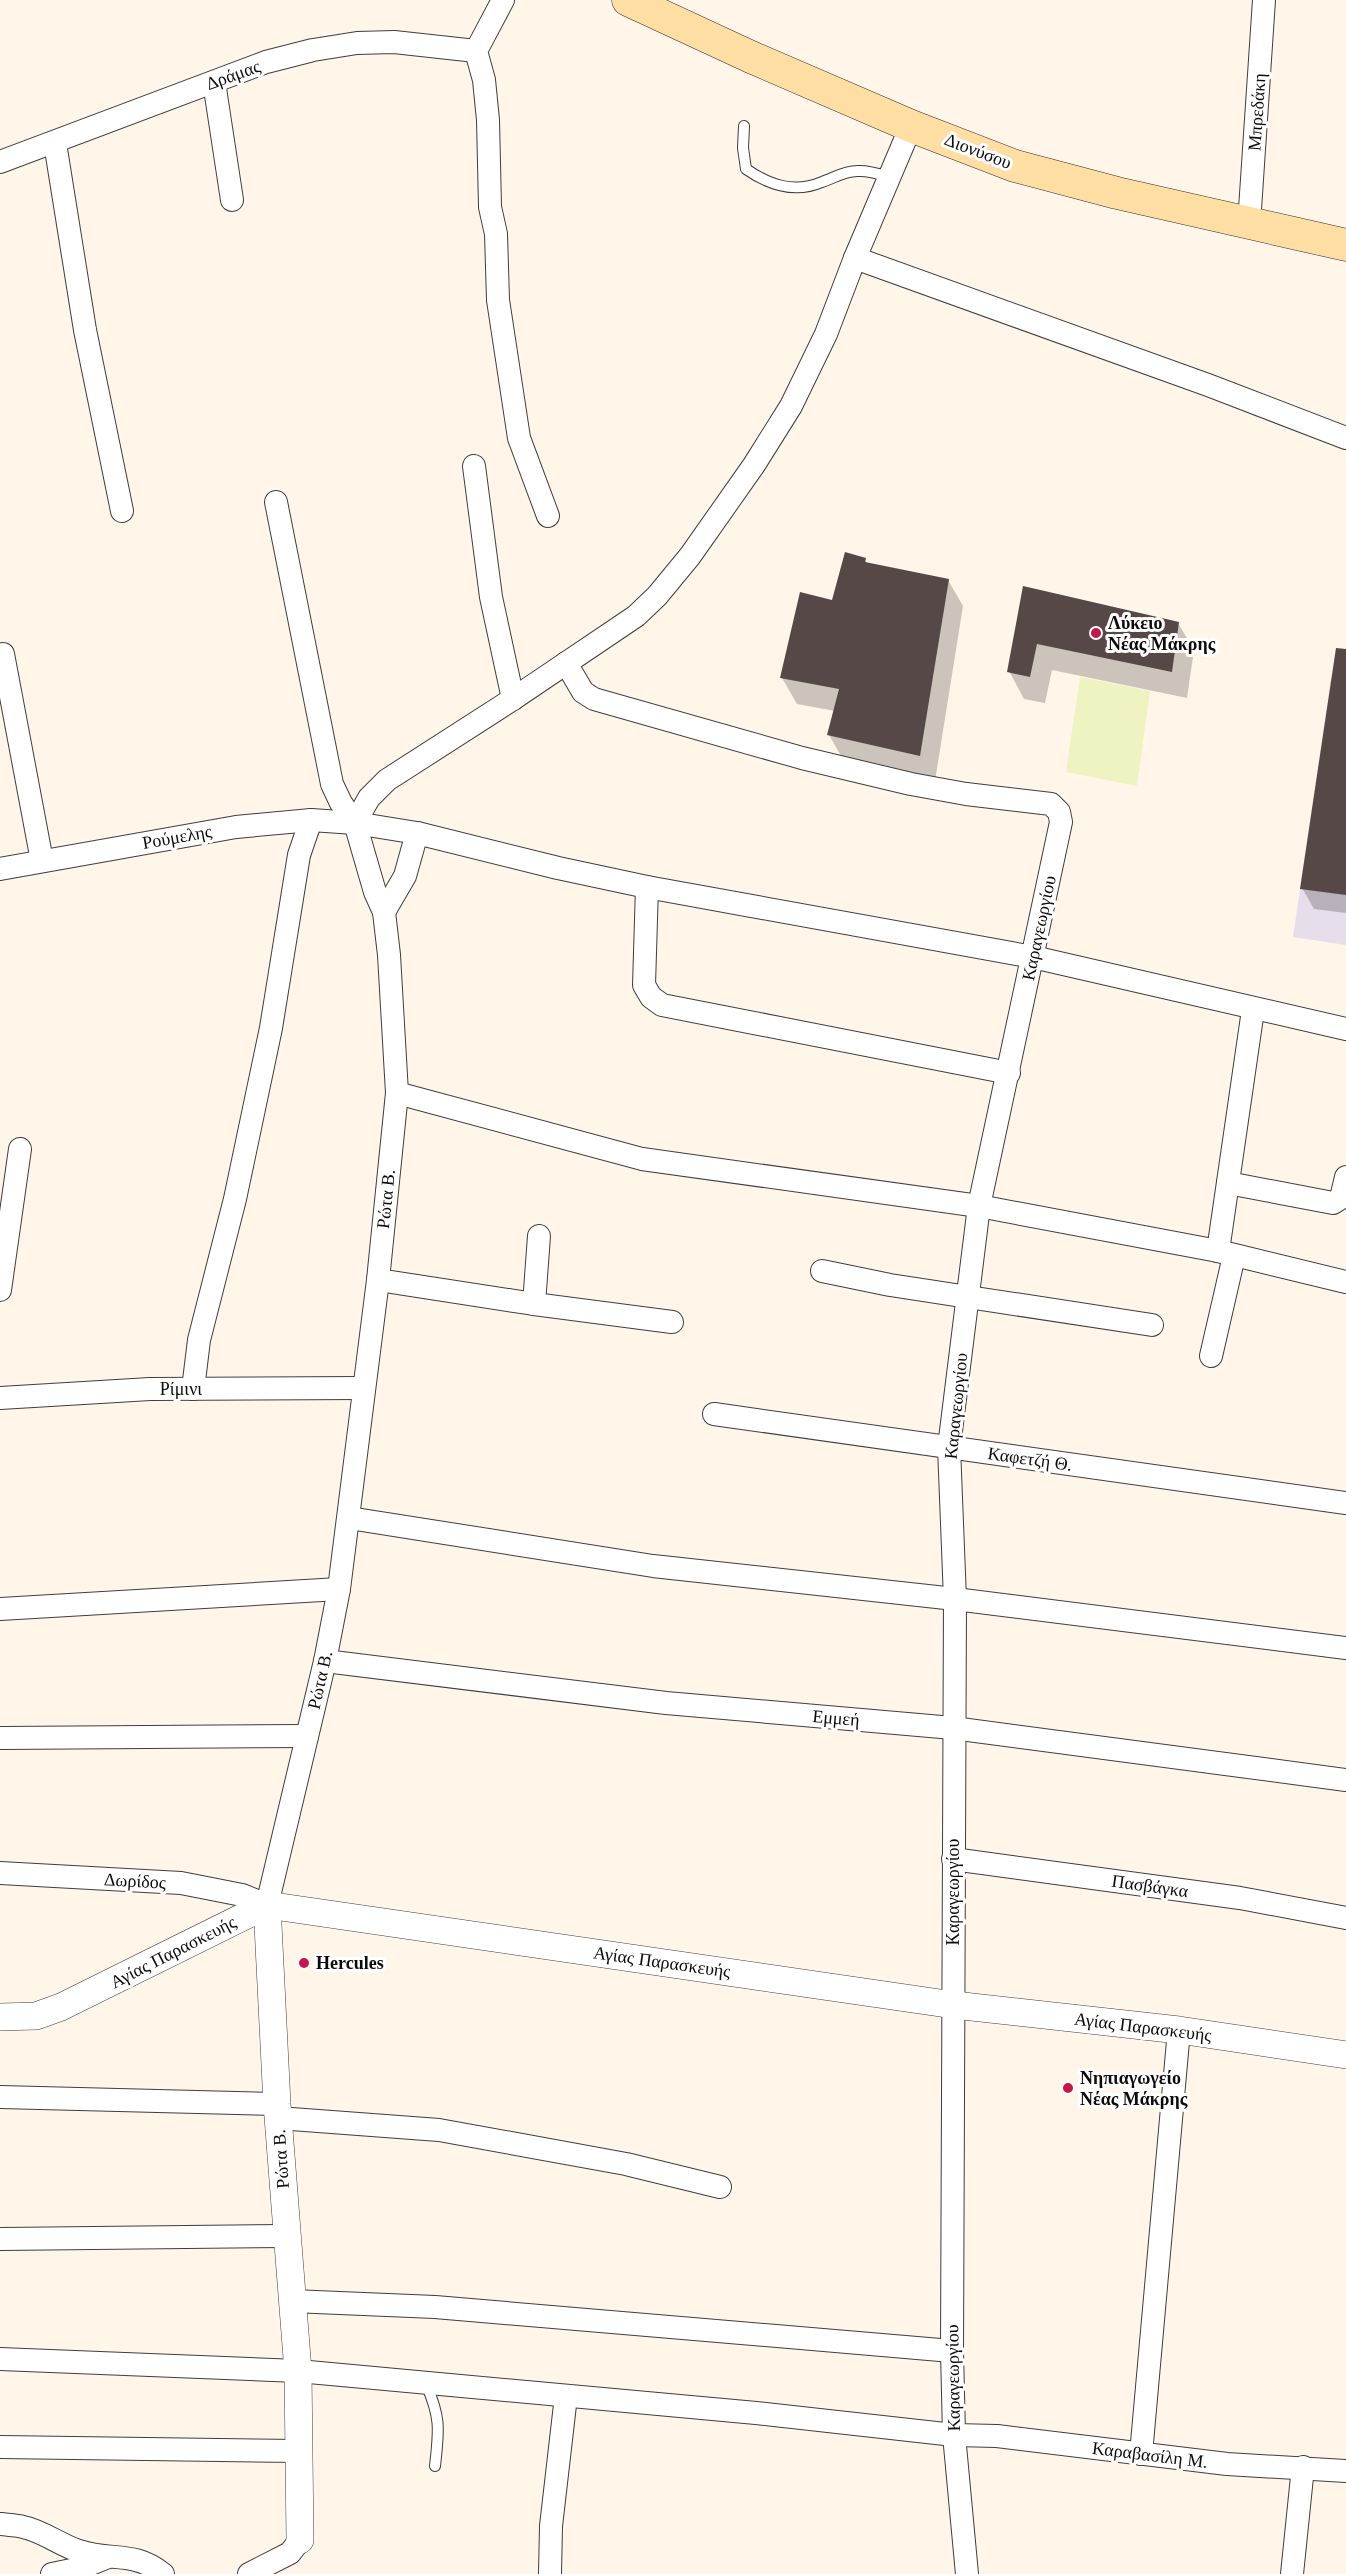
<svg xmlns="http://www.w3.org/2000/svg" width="1346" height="2574" viewBox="0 0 1346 2574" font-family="'Times New Roman',serif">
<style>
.industrial{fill:#e6deeb}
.pitch{fill:#eff3c2}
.shadow{fill:#0003}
.building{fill:#554846}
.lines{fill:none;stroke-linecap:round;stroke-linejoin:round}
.service-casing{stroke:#3e3e3e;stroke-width:12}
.minor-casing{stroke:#3e3e3e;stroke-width:24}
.tertiary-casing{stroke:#3e3e3e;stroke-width:28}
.secondary-casing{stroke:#2d2d2d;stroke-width:33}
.service{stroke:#fff;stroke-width:10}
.minor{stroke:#fff;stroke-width:22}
.tertiary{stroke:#fff;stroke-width:27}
.secondary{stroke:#ffdea4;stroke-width:32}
.poi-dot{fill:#c8164c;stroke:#fff;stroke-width:2}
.labels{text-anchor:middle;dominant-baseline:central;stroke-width:6;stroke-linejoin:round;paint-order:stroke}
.street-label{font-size:18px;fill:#0b0b0b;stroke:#fff}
.poi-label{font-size:18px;font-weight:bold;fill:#0b0b0b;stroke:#fff;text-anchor:start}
</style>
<rect width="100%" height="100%" fill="#fff5e9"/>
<!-- industrial -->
<polygon class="industrial" points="1331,678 1346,679 1346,945 1293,937"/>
<!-- pitch -->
<polygon class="pitch" points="1080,677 1150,691 1137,786 1066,772"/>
<!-- shadow -->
<g class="shadow">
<polygon points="865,559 867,564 948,580 963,606 935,781 844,761 829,735 835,711 797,704 782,678"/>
<polygon points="1024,588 1178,623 1194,650 1187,698 1052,670 1045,703 1024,699 1009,671"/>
<polygon points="1346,681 1346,913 1314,909 1302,888"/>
</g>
<!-- building -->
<g class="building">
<polygon points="845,552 866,558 865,562 949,579 920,756 827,735 839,689 780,678 800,592 832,600"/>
<polygon points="1023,586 1179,622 1172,672 1037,644 1030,677 1007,672"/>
<polygon points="1336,648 1346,649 1346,895 1300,889"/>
</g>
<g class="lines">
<defs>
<g id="service">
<path d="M744,126L743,148L746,169C769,185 794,194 822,182C834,178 844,171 857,171C868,170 880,174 890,177"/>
<path d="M426,2384C441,2418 439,2430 435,2466"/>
</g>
<g id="minor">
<polyline points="503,0 476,51 484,80 488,120 490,207 496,234 498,300 519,438 548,516"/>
<polyline points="214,82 232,200"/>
<polyline points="55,143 85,330 122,511"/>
<polyline points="0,162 266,62 313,50 357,43 394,42 476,51"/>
<polyline points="1249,224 1264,0"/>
<polyline points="855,258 1208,385 1346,438"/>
<polyline points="474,466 491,597 513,699"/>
<polyline points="3,654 42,861"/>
<polyline points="566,663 583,692 594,699 802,758 911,784 966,794 1051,804 1059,812 1061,822 979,1206 949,1447 955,1599 952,2351 954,2435 967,2574"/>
<polyline points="355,823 369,798 387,780 513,699 636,616 657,596 690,556 754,465 791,406 826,334 855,258 911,126"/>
<polyline points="0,869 236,827 311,820 355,823 417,833 558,868 647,887 1033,957 1346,1029"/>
<polyline points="647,887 644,985 651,997 662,1005 1009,1073"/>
<polyline points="384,912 405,876 417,833"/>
<polyline points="397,1093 642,1159 979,1206 1218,1251 1346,1282"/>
<polyline points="1228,1183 1333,1203 1341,1198 1346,1177"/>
<polyline points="1218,1251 1253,1010"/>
<polyline points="822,1271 890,1285 1152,1325"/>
<polyline points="378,1280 534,1304 672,1322"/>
<polyline points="0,1290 20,1149"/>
<polyline points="534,1304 539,1236"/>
<polyline points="1211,1356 1234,1256"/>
<polyline points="193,1389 199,1340 235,1199 271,1028 299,855 311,820"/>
<polyline points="0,1398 150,1389 363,1388"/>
<polyline points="714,1414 1346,1503"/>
<polyline points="349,1518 653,1566 955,1599 1346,1648"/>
<polyline points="0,1609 339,1589"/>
<polyline points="325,1661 666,1703 953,1728 1346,1780"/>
<polyline points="0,1738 307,1736"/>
<polyline points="953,1859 1240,1898 1346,1918"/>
<polyline points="0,1873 181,1883 242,1895 267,1905 325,1661 339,1589 378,1280 397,1093 389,955 384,912 375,892 355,823 341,803 332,784 276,502"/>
<polyline points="0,2097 277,2104"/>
<polyline points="278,2118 439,2130 626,2164 720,2187"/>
<polyline points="0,2239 287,2236"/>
<polyline points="292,2301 435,2307 952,2351"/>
<polyline points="0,2359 298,2371 756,2413 954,2435 997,2436 1227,2464 1346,2471"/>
<polyline points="0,2447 299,2451"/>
<polyline points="1141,2454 1179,2030"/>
<path d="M0,2524C8,2525 16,2525 23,2527C43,2531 60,2545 79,2551C112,2562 133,2550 163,2574"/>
<polyline points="52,2574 81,2568 108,2557"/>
<polyline points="249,2574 290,2553 300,2540"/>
<polyline points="550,2574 551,2526 566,2396"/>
<polyline points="1292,2574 1303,2467"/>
</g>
<g id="tertiary">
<polyline points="267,1905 277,2104 298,2371 300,2540"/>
<polyline points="0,2017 36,2016 61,2007 267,1905 954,2005 1179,2030 1346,2055"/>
</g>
<polyline id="secondary" points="628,0 751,57 911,126 1015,166 1117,193 1346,245"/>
</defs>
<!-- service casing -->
<use href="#service" class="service-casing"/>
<!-- minor casing -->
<use href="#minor" class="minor-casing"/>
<!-- tertiary casing -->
<use href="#tertiary" class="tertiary-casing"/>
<!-- secondary casing -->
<use href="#secondary" class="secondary-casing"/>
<!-- service -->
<use href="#service" class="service"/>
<!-- minor -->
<use href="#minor" class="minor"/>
<!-- tertiary -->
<use href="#tertiary" class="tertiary"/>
<!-- secondary -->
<use href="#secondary" class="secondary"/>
</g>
<!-- markers -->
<g class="poi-dot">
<circle cx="1096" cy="633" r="6"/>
<circle cx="304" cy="1963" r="6"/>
<circle cx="1068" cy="2088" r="6"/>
</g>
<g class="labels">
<!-- street labels -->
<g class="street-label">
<text transform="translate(233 75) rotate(-20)">Δράμας</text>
<text transform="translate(1257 112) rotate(-86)">Μπρεδάκη</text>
<text transform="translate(978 151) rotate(21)">Διονύσου</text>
<text transform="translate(177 837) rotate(-10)">Ρούμελης</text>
<text transform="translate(1039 928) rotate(-78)">Καραγεωργίου</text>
<text transform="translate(386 1199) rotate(-84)">Ρώτα Β.</text>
<text x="181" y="1389">Ρίμινι</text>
<text transform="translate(956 1406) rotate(-84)">Καραγεωργίου</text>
<text transform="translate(1030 1459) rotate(8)">Καφετζή Θ.</text>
<text transform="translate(320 1680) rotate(-77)">Ρώτα Β.</text>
<text transform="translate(836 1718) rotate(5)">Εμμεή</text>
<text transform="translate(135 1881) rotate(3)">Δωρίδος</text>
<text transform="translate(1150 1886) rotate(8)">Πασβάγκα</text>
<text transform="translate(953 1892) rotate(-90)">Καραγεωργίου</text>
<text transform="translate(173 1952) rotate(-27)">Αγίας Παρασκευής</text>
<text transform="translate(662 1962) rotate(8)">Αγίας Παρασκευής</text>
<text transform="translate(1143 2027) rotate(7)">Αγίας Παρασκευής</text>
<text transform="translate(281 2159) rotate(-94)">Ρώτα Β.</text>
<text transform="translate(953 2378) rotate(-91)">Καραγεωργίου</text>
<text transform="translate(1150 2455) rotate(7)">Καραβασίλη Μ.</text>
</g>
<!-- poi labels -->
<g class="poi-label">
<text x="1108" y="623">Λύκειο<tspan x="1108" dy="21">Νέας Μάκρης</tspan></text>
<text x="316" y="1963">Hercules</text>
<text x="1080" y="2078">Νηπιαγωγείο<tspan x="1080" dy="21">Νέας Μάκρης</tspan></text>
</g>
</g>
</svg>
